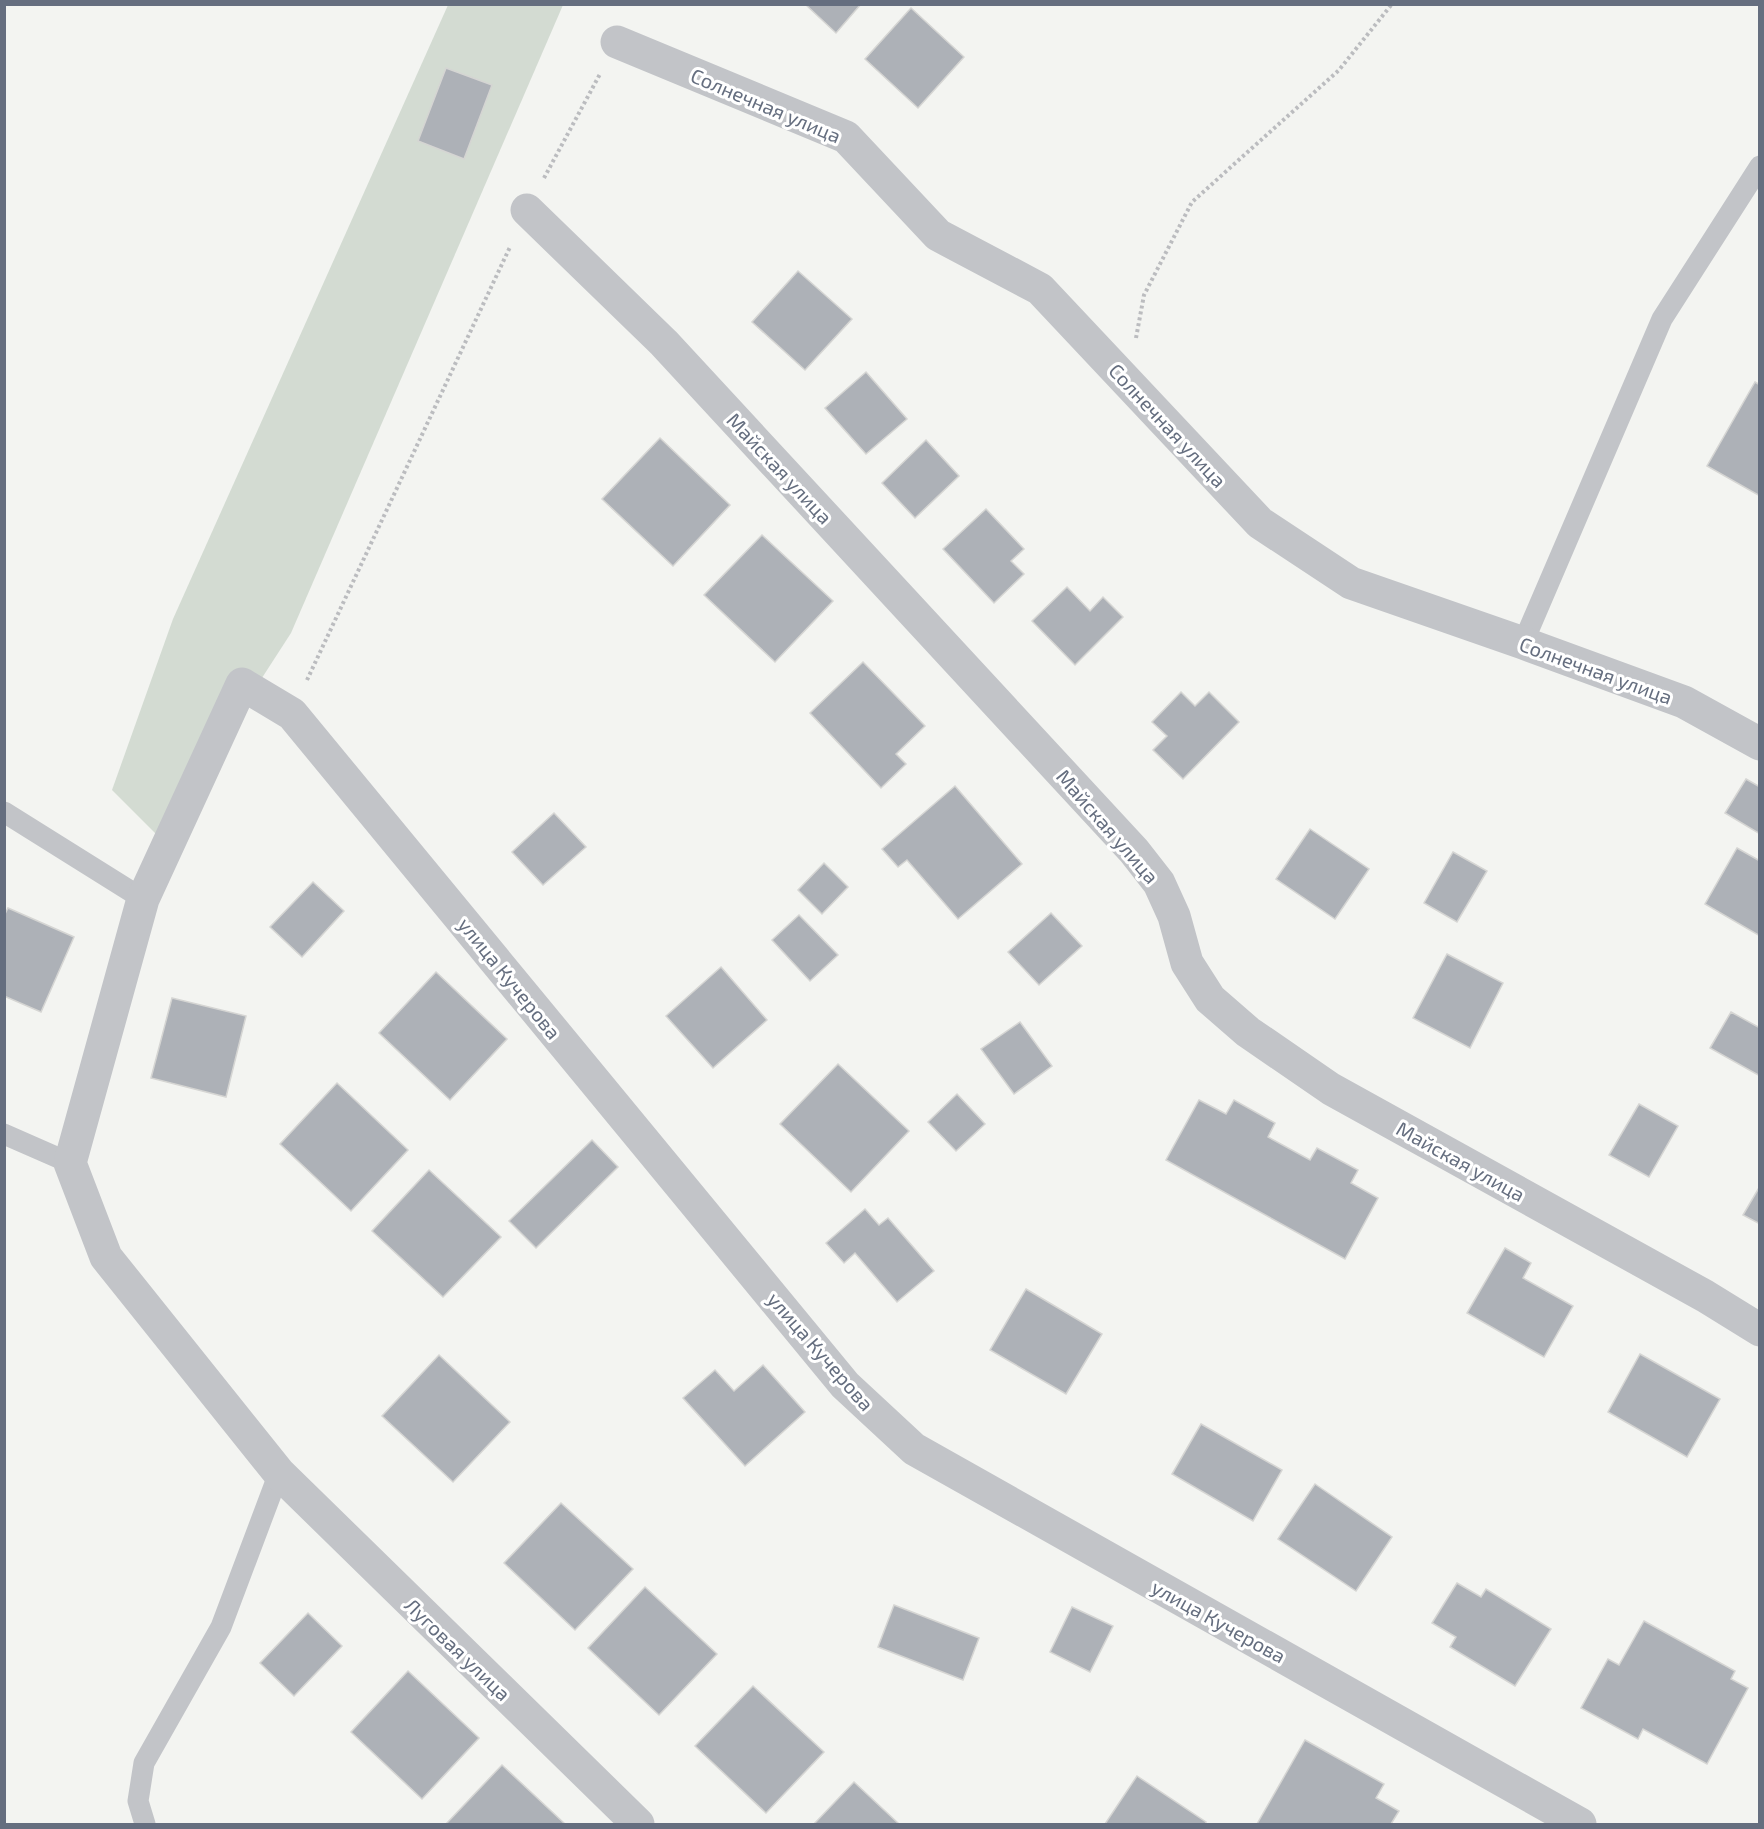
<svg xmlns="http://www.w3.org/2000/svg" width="1764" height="1829" viewBox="0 0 1764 1829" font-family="'Exo 2',sans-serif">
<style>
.green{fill:#d3dbd2}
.building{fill:#adb1b7;stroke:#d5d5d3;stroke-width:1.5}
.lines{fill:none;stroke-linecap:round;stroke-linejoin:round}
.path{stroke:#bbbcbf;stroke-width:4;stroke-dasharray:3 3;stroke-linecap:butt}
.lane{stroke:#c2c4c8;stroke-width:21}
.street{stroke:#c2c4c8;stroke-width:33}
.labels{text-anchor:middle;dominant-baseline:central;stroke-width:6;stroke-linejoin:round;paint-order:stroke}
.street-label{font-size:20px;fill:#656e7f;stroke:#fff}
</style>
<rect width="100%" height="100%" fill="#f3f4f1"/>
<!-- green -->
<polygon class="green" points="448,5 563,5 291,633 159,837 112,790 173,619"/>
<!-- building -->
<g class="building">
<polygon points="805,4 861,4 836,33"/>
<polygon points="911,8 964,57 918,108 865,59"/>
<polygon points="446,68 492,85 464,159 418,141"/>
<polygon points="798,271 852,319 805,370 752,322"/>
<polygon points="866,372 907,419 866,454 825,408"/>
<polygon points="1755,382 1760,385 1760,496 1707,466"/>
<polygon points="660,438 730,505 673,566 602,499"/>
<polygon points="926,440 959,476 915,518 882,483"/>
<polygon points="986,509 1024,549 1011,561 1024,574 994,603 943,549"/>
<polygon points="762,535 833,601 775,662 704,595"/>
<polygon points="1067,587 1090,611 1103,597 1123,617 1075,665 1032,621"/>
<polygon points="863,662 925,726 896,754 906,764 881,788 810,713"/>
<polygon points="1181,692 1195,706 1209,692 1239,722 1183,779 1153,750 1167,736 1152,722"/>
<polygon points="1746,779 1760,787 1760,834 1725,813"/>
<polygon points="955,786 1022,864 958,919 907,860 898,867 882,849"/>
<polygon points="554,813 586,847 543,885 512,852"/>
<polygon points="1310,829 1369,869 1335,919 1276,879"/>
<polygon points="1737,848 1760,861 1760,936 1705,904"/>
<polygon points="1453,852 1487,871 1457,922 1424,903"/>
<polygon points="824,863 848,887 822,914 798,890"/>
<polygon points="313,882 344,911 302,957 270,927"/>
<polygon points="8,908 74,937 41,1012 4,996 4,916"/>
<polygon points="1051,913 1082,946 1039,985 1008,952"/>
<polygon points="799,915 838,955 810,981 772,940"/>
<polygon points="1447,954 1503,983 1470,1048 1413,1018"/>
<polygon points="721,967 767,1020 713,1068 666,1016"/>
<polygon points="436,972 507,1039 450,1100 379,1033"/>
<polygon points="172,998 246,1016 226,1097 151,1078"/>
<polygon points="1731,1012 1760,1028 1760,1076 1710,1048"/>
<polygon points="1020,1022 1052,1066 1014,1094 981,1049"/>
<polygon points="838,1064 909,1131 851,1192 780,1124"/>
<polygon points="337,1083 408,1150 351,1211 280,1144"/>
<polygon points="957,1094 985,1124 956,1151 928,1122"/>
<polygon points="1199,1100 1226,1114 1234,1100 1275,1123 1268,1137 1310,1160 1317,1148 1358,1170 1351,1183 1378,1198 1345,1259 1166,1160"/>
<polygon points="1639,1104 1678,1126 1649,1177 1609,1155"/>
<polygon points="592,1140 618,1167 536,1248 509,1221"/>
<polygon points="429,1170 501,1237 443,1297 372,1231"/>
<polygon points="1760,1186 1760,1224 1743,1215"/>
<polygon points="865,1209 879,1225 888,1218 934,1271 897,1302 855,1253 844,1263 826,1243"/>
<polygon points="1505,1248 1531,1263 1523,1278 1573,1306 1544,1357 1467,1313"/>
<polygon points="1026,1289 1102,1334 1066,1394 990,1350"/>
<polygon points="1640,1354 1720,1399 1687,1457 1608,1412"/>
<polygon points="439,1355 510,1422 453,1482 382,1416"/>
<polygon points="763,1365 805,1412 745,1466 683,1398 715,1370 734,1391"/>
<polygon points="1201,1424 1282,1470 1253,1521 1172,1474"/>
<polygon points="1315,1484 1392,1537 1356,1591 1278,1539"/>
<polygon points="561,1503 633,1569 575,1630 504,1563"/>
<polygon points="1457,1583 1481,1597 1486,1589 1551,1629 1515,1686 1450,1647 1456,1637 1432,1623"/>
<polygon points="645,1587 717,1654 659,1715 588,1648"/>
<polygon points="894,1605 979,1638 963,1680 878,1647"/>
<polygon points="1072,1607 1113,1626 1090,1672 1050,1652"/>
<polygon points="308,1613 342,1646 294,1696 260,1663"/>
<polygon points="1644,1621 1735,1671 1731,1679 1748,1688 1707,1764 1643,1729 1638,1739 1581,1708 1608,1659 1619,1665"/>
<polygon points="408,1671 479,1738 422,1799 351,1732"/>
<polygon points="753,1686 824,1752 766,1813 695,1746"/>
<polygon points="1305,1740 1384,1784 1376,1798 1399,1811 1391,1824 1257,1824"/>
<polygon points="502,1765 565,1824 446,1824"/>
<polygon points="1137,1776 1206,1822 1205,1824 1105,1824"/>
<polygon points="854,1782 899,1824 814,1824"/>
</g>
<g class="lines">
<!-- path -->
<g class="path">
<polyline points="544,178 600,74"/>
<polyline points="1136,338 1144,295 1192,202 1339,70 1392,4"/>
<polyline points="307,680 510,247"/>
</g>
<!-- lane -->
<g class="lane">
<polyline points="1523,643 1662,319 1760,166"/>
<polyline points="4,812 143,899"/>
<polyline points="4,1134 70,1163"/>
<polyline points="145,1824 138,1801 144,1763 221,1627 279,1473"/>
</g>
<!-- street -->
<g class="street">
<polyline points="617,42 846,137 938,235 1040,289 1260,523 1351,583 1523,643 1684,702 1760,744"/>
<polyline points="527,210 664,343 1134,851 1159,883 1174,916 1187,963 1210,999 1248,1032 1331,1089 1705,1296 1760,1330"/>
<polyline points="638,1824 279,1473 106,1257 70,1163 143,899 242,684 292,714 845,1385 914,1449 1580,1824"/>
</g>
</g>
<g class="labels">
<!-- street labels -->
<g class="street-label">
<text transform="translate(766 105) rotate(23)">Солнечная улица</text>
<text transform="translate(1168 425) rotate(47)">Солнечная улица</text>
<text transform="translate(780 468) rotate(47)">Майская улица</text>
<text transform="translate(1596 670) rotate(20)">Солнечная улица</text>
<text transform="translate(1108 826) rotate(49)">Майская улица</text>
<text transform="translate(510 978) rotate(51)">улица Кучерова</text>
<text transform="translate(1461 1161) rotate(29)">Майская улица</text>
<text transform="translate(821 1351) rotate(49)">улица Кучерова</text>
<text transform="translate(1219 1621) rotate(29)">улица Кучерова</text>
<text transform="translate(458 1649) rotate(44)">Луговая улица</text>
</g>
</g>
<!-- border -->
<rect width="1764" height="1829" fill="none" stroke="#656e7f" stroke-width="12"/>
</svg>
